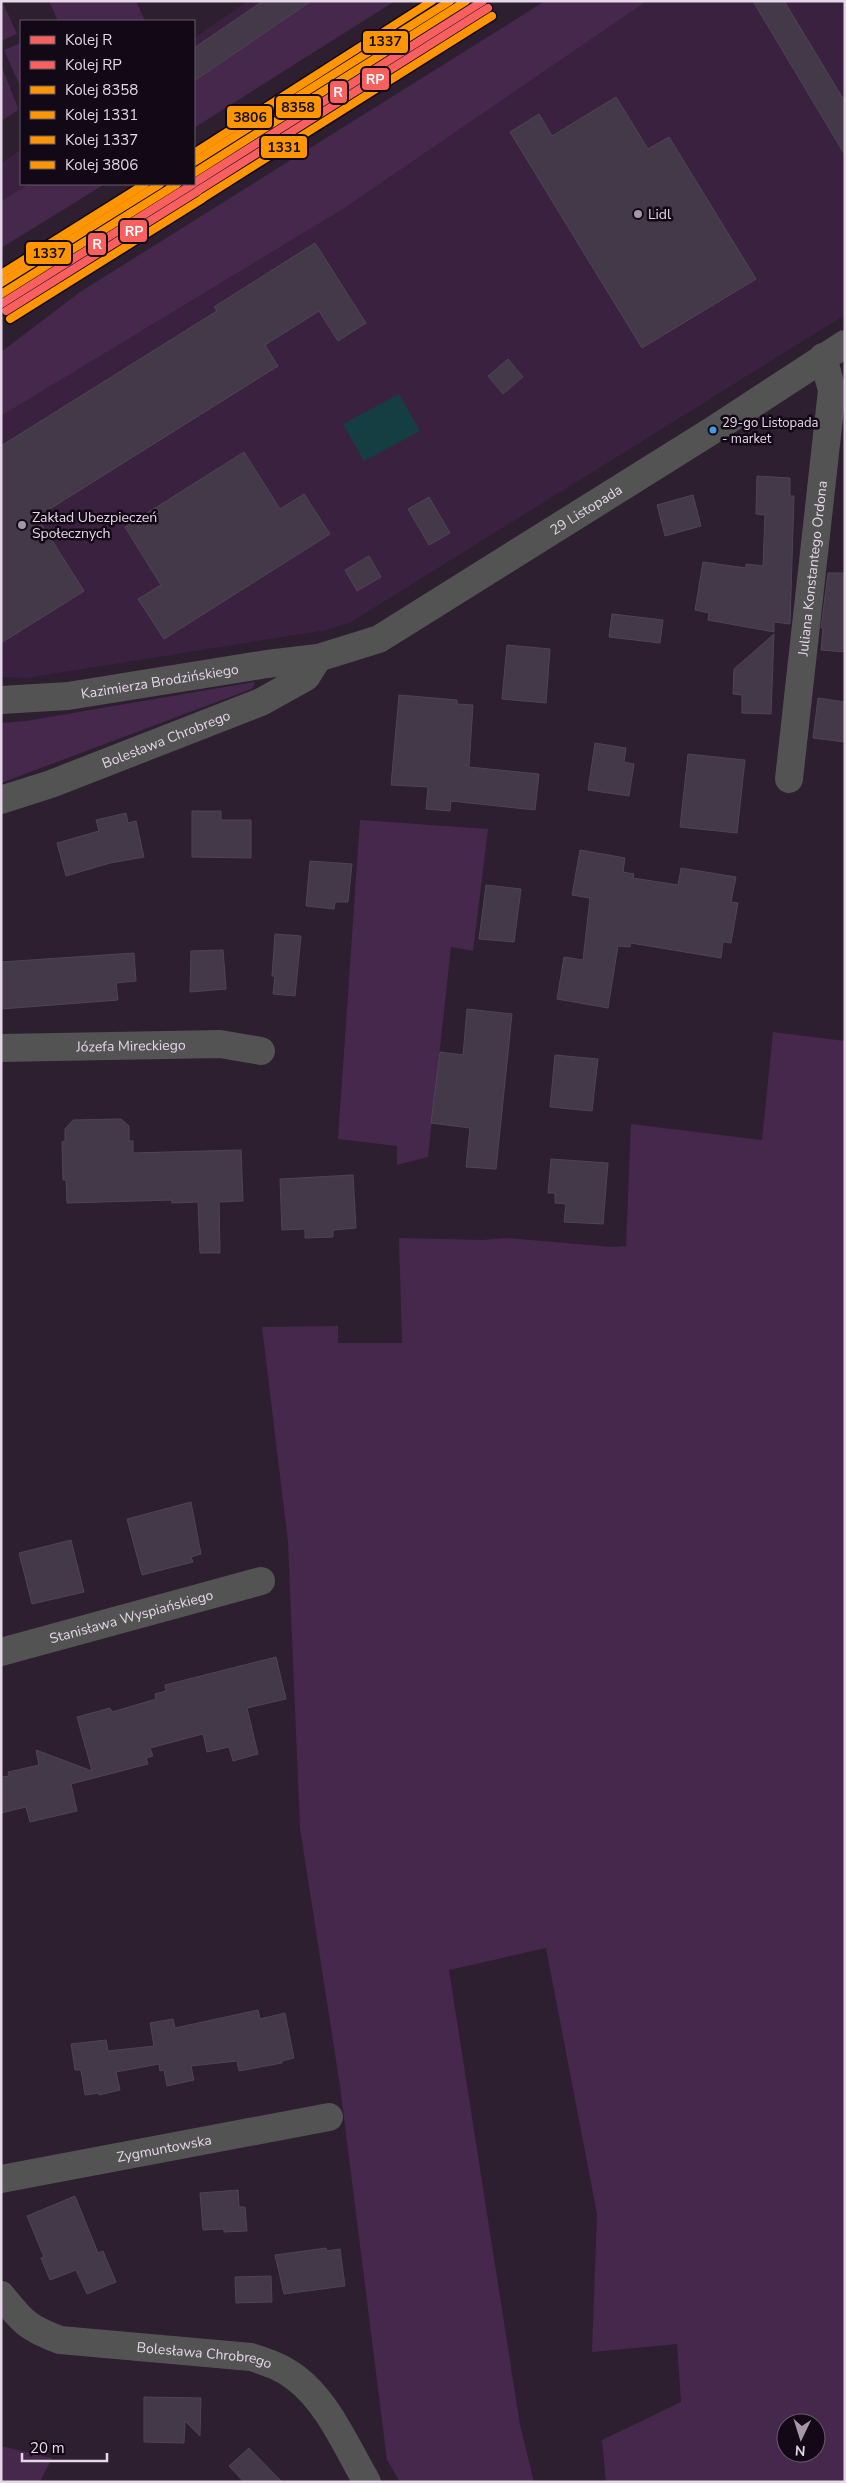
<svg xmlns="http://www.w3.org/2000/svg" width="846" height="2483" viewBox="0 0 846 2483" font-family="'Nunito Sans',sans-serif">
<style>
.built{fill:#3b2140}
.green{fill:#46284d;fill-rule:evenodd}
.water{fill:#143e42}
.building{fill:#433948;stroke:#4e4554}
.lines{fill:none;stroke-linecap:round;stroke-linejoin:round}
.minor{stroke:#525352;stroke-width:28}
.rail-1-casing{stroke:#130916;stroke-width:11}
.rail-2-casing{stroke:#130916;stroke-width:11}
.rail-3-casing{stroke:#130916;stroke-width:11}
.rail-4-casing{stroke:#130916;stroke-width:11}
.rail-5-casing{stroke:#130916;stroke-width:11}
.rail-6-casing{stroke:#130916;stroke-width:11}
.rail-1{stroke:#f86060;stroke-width:8}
.rail-2{stroke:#f86060;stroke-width:8}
.rail-3{stroke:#ff9500;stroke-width:8}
.rail-4{stroke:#ff9500;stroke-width:8}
.rail-5{stroke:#ff9500;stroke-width:8}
.rail-6{stroke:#ff9500;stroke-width:8}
.poi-dot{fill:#a596a8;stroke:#130916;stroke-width:2}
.bus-dot{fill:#4699e1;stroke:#130916;stroke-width:2}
.labels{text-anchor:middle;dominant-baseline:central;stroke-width:5;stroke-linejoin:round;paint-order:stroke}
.bus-label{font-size:13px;fill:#e5d6e8;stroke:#130916;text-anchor:start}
.poi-label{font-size:14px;fill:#e5d6e8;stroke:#130916;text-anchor:start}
.street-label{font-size:14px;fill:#e5d6e8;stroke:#130916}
.line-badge{stroke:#130916;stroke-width:2}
.badge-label{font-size:14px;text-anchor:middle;font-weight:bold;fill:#fff}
.pale-badge-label{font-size:14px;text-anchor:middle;font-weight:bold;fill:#111}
</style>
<rect width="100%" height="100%" fill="#2d1f30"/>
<!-- built -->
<g class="built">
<polygon points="248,1 311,1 194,81 194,38"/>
<polygon points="436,1 498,1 175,204 1,316 1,275 146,184 194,184 194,154"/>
<polygon points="647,1 845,1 845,315 351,622 326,630 26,678 1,677 1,416 343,209"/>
<polygon points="21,150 21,184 29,184 1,201 1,163"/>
</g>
<!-- green -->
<g class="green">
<polygon points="49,1 136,1 145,21 58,21"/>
<polygon points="311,1 395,1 194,128 194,81"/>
<polygon points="545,1 647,1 343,209 1,416 1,352 80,292"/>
<polygon points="1,3 3,3 17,34 1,41"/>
<polygon points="21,43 21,88 4,50"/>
<polygon points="1,65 18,108 17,111 1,121"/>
<polygon points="29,184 105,184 1,248 1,201"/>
<polygon points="254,682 254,686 251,689 1,783 1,723 26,721"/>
<polygon points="360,820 488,829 473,951 451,947 428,1157 397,1165 397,1146 338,1139"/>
<path d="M773,1032L845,1041V2482H606L602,2440L681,2402L677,2344L592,2352L597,2214L546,1948L449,1970L520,2425L534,2482H400L387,2460L340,2086L300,1828L288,1542L262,1327L338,1326V1343H402L399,1238L483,1240L507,1238L612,1247L626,1246L631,1124L762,1140ZM786,2423H816V2453H786Z"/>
<polygon points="1,2446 52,2458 40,2482 1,2482"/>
</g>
<!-- water -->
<polygon class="water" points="399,394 420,431 364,461 343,424"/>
<!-- building -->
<g class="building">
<polygon points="263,1 311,1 194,81 194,48"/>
<polygon points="753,1 784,1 845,102 845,155"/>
<polygon points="616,97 648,149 669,137 756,279 642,348 510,132 539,114 552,136"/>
<polygon points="315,243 366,323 338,341 319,311 265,345 278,366 37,517 84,591 1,643 1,446 217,311 214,307"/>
<polygon points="508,359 523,377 503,394 488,376"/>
<polygon points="244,452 280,509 304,494 330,534 164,639 138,599 161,585 125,527"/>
<polygon points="757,476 790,478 790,496 794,496 790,624 774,622 774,632 708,620 709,613 695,610 703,562 746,568 746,564 763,566 765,515 756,514"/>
<polygon points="693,495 701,526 665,536 657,505"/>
<polygon points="429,497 450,533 429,545 408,509"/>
<polygon points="369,556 381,577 357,591 345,570"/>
<polygon points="828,573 845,573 845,652 821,650 823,628 821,628"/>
<polygon points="612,614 663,620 660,643 609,637"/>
<polygon points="774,634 771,714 742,713 742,695 733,694 734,669"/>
<polygon points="507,645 550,649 546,703 502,699"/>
<polygon points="399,695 457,700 457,704 473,705 469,767 539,774 535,810 451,801 450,811 426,809 428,787 391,785"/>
<polygon points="818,698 845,702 845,742 813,738"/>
<polygon points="595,743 626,748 624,762 634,764 629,796 588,790"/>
<polygon points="688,754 745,760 737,833 680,827"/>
<polygon points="192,811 221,811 221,820 251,820 251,858 192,857"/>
<polygon points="126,813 128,823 136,821 144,857 110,863 66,876 57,843 99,831 96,820"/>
<polygon points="580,850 625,858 623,872 634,874 633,878 678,885 681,868 736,877 731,902 738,903 731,943 723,942 721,958 631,943 630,947 618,946 608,1008 557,999 564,957 583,960 590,898 572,895"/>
<polygon points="310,861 352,864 348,902 335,902 334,909 306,906"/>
<polygon points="486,885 521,889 514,942 479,939"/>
<polygon points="275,934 301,936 295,996 273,994 275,976 272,976"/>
<polygon points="223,950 226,989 190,992 191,951"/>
<polygon points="134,953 136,981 116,983 118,1000 1,1009 1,962"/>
<polygon points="467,1009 512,1014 496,1169 466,1167 470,1128 431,1123 440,1052 463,1055"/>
<polygon points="555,1055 598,1059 592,1111 550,1107"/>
<polygon points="121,1119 129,1126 129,1141 133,1141 133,1153 241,1150 243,1201 219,1202 220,1253 200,1253 198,1202 172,1203 172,1200 67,1203 66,1180 63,1180 62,1142 65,1141 65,1129 73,1120"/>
<polygon points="551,1159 608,1163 603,1224 564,1222 566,1204 555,1203 555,1193 548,1193"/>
<polygon points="353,1175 356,1228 333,1230 333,1237 305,1238 305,1229 282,1230 280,1179"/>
<polygon points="191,1502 201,1554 191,1557 193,1562 142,1575 127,1519"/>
<polygon points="71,1540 84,1592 32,1604 19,1553"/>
<polygon points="276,1657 286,1699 247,1708 258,1754 233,1761 229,1747 207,1752 203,1734 150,1748 153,1756 146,1758 148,1764 71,1784 77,1811 30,1822 26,1807 1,1813 1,1777 9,1776 8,1772 39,1765 36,1750 92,1771 77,1717 110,1708 112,1712 156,1699 155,1694 166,1691 165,1685"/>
<polygon points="258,2010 260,2019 285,2013 294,2058 282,2061 282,2063 239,2071 237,2061 191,2066 194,2080 167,2086 164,2070 160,2071 159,2064 116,2072 120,2090 99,2095 99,2093 85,2095 81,2070 75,2070 71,2044 106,2040 108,2051 154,2046 150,2023 173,2019 175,2028"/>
<polygon points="238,2190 239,2207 245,2207 247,2231 224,2232 224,2229 203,2230 200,2193"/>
<polygon points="75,2196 98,2253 103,2251 116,2282 87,2294 76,2270 50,2280 41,2258 44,2257 27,2216"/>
<polygon points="326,2248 326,2251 340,2249 345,2286 284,2294 275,2255"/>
<polygon points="271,2276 272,2302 236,2303 235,2277"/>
<polygon points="144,2397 201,2398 200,2436 185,2421 184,2443 144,2442"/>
<polygon points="249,2448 282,2482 244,2482 229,2466"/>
</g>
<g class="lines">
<!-- minor -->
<g class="minor">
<path id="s1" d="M1,700L68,696L267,664L318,658L379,639L713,430L845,344"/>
<path id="s2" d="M789,779L832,390L823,357"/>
<path id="s3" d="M1,800L51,784L261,702L306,677L318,658"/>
<path id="s4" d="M1,1048L220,1044L261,1051"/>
<path id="s5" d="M1,1652L261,1581"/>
<path id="s6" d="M1,2179L329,2117"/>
<path id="s7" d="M1,2295C22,2321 27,2328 60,2340L251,2357C267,2362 282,2367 296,2378C328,2402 347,2448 367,2482"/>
</g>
<defs>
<g id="rail-1">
<polyline points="194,183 483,1"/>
<polyline points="1,304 193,184"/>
</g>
<g id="rail-2">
<polyline points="199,190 488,8"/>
<polyline points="6,311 198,191"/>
</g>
<g id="rail-3">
<polyline points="194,173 466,1"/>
<polyline points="1,294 177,184"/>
</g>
<g id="rail-4">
<polyline points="203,198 492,16"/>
<polyline points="10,319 202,199"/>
</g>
<g id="rail-5">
<polyline points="194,162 450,1"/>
<polyline points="1,283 160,184"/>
</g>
<g id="rail-6">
<polyline points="194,153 432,1"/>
<polyline points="1,274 145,184"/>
</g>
</defs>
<!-- rail-1 casing -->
<use href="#rail-1" class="rail-1-casing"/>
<!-- rail-2 casing -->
<use href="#rail-2" class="rail-2-casing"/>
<!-- rail-3 casing -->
<use href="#rail-3" class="rail-3-casing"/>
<!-- rail-4 casing -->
<use href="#rail-4" class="rail-4-casing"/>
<!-- rail-5 casing -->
<use href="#rail-5" class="rail-5-casing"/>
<!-- rail-6 casing -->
<use href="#rail-6" class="rail-6-casing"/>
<!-- rail-1 -->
<use href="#rail-1" class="rail-1"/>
<!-- rail-2 -->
<use href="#rail-2" class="rail-2"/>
<!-- rail-3 -->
<use href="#rail-3" class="rail-3"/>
<!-- rail-4 -->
<use href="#rail-4" class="rail-4"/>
<!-- rail-5 -->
<use href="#rail-5" class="rail-5"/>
<!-- rail-6 -->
<use href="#rail-6" class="rail-6"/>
</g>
<!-- markers -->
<g class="poi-dot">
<circle cx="638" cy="214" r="5"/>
<circle cx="22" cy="525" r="5"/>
</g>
<circle class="bus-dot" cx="713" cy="430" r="4.5"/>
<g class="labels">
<!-- bus labels -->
<g class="bus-label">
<text x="722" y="423">29-go Listopada<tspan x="722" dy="16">- market</tspan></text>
</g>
<!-- poi labels -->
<g class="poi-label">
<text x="648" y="214">Lidl</text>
<text x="32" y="517">Zakład Ubezpieczeń<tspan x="32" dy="16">Społecznych</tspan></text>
</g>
<!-- street labels -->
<g class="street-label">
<text stroke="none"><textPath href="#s1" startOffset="628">29 Listopada</textPath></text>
<text stroke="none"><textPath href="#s2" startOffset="212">Juliana Konstantego Ordona</textPath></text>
<text stroke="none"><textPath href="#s1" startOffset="160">Kazimierza Brodzińskiego</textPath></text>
<text stroke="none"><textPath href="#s3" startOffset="176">Bolesława Chrobrego</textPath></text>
<text stroke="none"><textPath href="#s4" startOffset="130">Józefa Mireckiego</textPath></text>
<text stroke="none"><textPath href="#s5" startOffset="135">Stanisława Wyspiańskiego</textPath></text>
<text stroke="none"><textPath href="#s6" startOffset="166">Zygmuntowska</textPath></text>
<text stroke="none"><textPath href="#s7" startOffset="221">Bolesława Chrobrego</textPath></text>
</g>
</g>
<g class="line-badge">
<rect x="362" y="30" width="47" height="24" rx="5" fill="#ff9500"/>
<rect x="361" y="67" width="29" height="24" rx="5" fill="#f86060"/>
<rect x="329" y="80" width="19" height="24" rx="5" fill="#f86060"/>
<rect x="275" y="95" width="47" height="24" rx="5" fill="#ff9500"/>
<rect x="226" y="105" width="47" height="24" rx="5" fill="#ff9500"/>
<rect x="260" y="135" width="48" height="24" rx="5" fill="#ff9500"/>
<rect x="119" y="219" width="29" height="24" rx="5" fill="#f86060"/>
<rect x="87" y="232" width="20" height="24" rx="5" fill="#f86060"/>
<rect x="25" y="241" width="47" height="24" rx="5" fill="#ff9500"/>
</g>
<g class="badge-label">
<text x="375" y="84">RP</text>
<text x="338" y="97">R</text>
<text x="134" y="236">RP</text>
<text x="97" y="249">R</text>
</g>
<g class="pale-badge-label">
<text x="385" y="46">1337</text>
<text x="298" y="112">8358</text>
<text x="250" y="122">3806</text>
<text x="284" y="152">1331</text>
<text x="49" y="258">1337</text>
</g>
<!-- border -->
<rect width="846" height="2483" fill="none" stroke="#e5d6e8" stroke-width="5"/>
<!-- legend -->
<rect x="20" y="20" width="175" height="165" fill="#130916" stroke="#675b6a"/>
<rect x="30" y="36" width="25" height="8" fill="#f86060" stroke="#675b6a"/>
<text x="65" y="45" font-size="15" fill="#e5d6e8">Kolej R</text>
<rect x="30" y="61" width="25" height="8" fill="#f86060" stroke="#675b6a"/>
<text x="65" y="70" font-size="15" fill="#e5d6e8">Kolej RP</text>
<rect x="30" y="86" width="25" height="8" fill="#ff9500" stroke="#675b6a"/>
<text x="65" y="95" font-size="15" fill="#e5d6e8">Kolej 8358</text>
<rect x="30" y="111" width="25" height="8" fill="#ff9500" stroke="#675b6a"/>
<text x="65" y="120" font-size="15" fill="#e5d6e8">Kolej 1331</text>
<rect x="30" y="136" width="25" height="8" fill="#ff9500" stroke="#675b6a"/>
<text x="65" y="145" font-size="15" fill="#e5d6e8">Kolej 1337</text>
<rect x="30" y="161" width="25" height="8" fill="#ff9500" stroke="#675b6a"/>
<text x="65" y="170" font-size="15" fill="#e5d6e8">Kolej 3806</text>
<!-- north arrow -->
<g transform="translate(801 2438) rotate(184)"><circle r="24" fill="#130916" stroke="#675b6a"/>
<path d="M0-4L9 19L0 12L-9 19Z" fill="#a596a8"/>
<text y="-8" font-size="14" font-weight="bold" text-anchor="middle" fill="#e5d6e8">N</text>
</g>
<!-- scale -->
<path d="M22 2453v8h85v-8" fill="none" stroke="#e5d6e8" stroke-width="2.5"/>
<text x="30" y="2453" font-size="15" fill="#e5d6e8" stroke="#130916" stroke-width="4" paint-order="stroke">20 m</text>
</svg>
